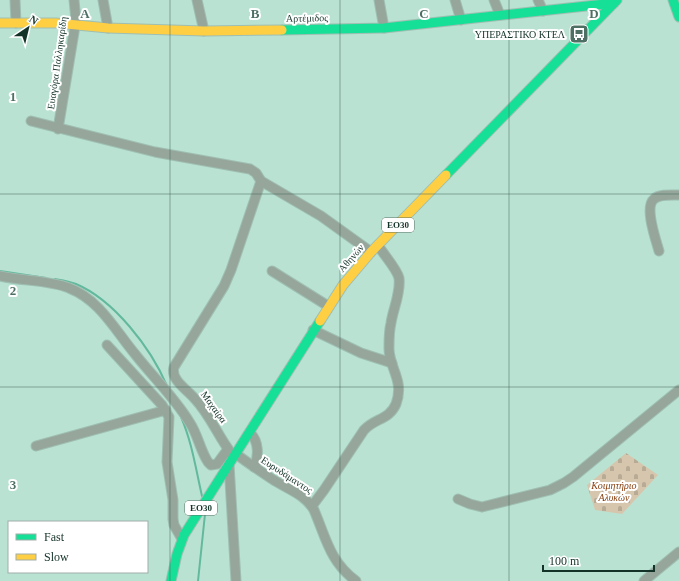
<svg xmlns="http://www.w3.org/2000/svg" width="679" height="581" viewBox="0 0 679 581" font-family="Georgia,serif">
<style>
.cemetery{fill:url(#cemetery-stones)}
.lines{fill:none;stroke-linecap:round;stroke-linejoin:round}
.stream{stroke:#62b99d;stroke-width:2}
.street-casing{stroke:#9fbfb3;stroke-width:11}
.fast-casing{stroke:#9fbfb3;stroke-width:11}
.slow-casing{stroke:#9fbfb3;stroke-width:11}
.street{stroke:#96a69b;stroke-width:9}
.fast{stroke:#16e098;stroke-width:9}
.slow{stroke:#ffcf43;stroke-width:9}
.grid{fill:none;stroke:#4e7064;stroke-width:1;stroke-opacity:0.55}
.labels{text-anchor:middle;dominant-baseline:central;stroke-width:4;stroke-linejoin:round;paint-order:stroke}
.shield{fill:#fff;stroke:#5a7068;stroke-width:1}
.shield-label{font-size:9px;font-weight:bold;fill:#143328}
.street-label{font-size:10px;fill:#143328;stroke:#fff}
.poi-label{font-size:10px;fill:#143328;stroke:#fff;text-anchor:end}
.park-label{font-size:10px;font-style:italic;fill:#884012;stroke:#fff}
.grid-label{font-size:13px;text-anchor:middle;font-weight:bold;fill:#4e7064;stroke:#fff;stroke-width:4;stroke-linejoin:round;paint-order:stroke}
</style>
<defs>
<pattern id="cemetery-stones" width="16" height="16" patternUnits="userSpaceOnUse"><rect width="16" height="16" fill="#d6c6ad"/><path d="M2 7V4a2 2 0 0 1 4 0v3zM10 15v-3a2 2 0 0 1 4 0v3z" fill="#b7ab95"/></pattern>
</defs>
<rect width="100%" height="100%" fill="#b9e2d2"/>
<!-- cemetery -->
<polygon class="cemetery" points="626,453 658,475 622,514 595,510 587,485"/>
<g class="lines">
<!-- stream -->
<g class="stream">
<polyline points="0,271 46,278"/>
<path d="M55,279C61,280 69,281 76,284C114,300 151,348 167,386"/>
<path d="M181,417C192,442 196,470 202,496"/>
<polyline points="198,581 205,514"/>
</g>
<defs>
<g id="street">
<polyline points="15,0 16,23"/>
<polyline points="103,0 108,28"/>
<polyline points="197,0 204,31"/>
<polyline points="379,0 384,28"/>
<polyline points="455,0 461,20"/>
<polyline points="494,0 500,15"/>
<polyline points="538,0 543,11"/>
<polyline points="31,121 155,152 250,169 256,173 261,181 321,216 371,252"/>
<polyline points="58,129 76,20 74,0"/>
<path d="M659,251C656,240 644,207 654,199C659,194 672,195 679,195"/>
<polyline points="272,271 328,306"/>
<path d="M0,276C21,281 50,280 69,288C100,300 115,330 135,354C153,377 175,398 190,423C198,435 200,450 208,462L211,465L217,464L228,449"/>
<polyline points="313,330 361,353 392,363"/>
<polyline points="107,345 162,405 169,417 167,462 173,500 173,519 174,525 182,539"/>
<path d="M250,433C259,441 259,457 254,467"/>
<polyline points="36,446 166,410"/>
<path d="M231,453C218,436 210,415 195,399C188,390 170,380 174,367L224,286L231,270L261,181"/>
<path d="M236,454C248,463 260,471 272,479C287,489 305,494 314,510C326,538 330,562 356,581"/>
<polyline points="229,464 236,581"/>
<polyline points="458,499 470,504 482,507 550,490 564,483 573,477 679,390"/>
<path d="M312,506L324,490L364,430C375,418 389,420 396,404C405,380 388,367 389,347C389,340 389,331 391,323C393,309 401,293 399,278C397,269 383,254 378,245"/>
<polyline points="644,581 679,552"/>
</g>
<g id="fast">
<polyline points="673,0 679,17"/>
<polyline points="282,30 384,28 614,3"/>
<polyline points="446,175 617,0"/>
<polyline points="171,581 177,554 184,535 320,321"/>
</g>
<g id="slow">
<polyline points="0,23 56,23 108,28 204,31 282,30"/>
<polyline points="320,321 343,285 371,252 446,175"/>
</g>
</defs>
<!-- street casing -->
<use href="#street" class="street-casing"/>
<!-- fast casing -->
<use href="#fast" class="fast-casing"/>
<!-- slow casing -->
<use href="#slow" class="slow-casing"/>
<!-- street -->
<use href="#street" class="street"/>
<!-- fast -->
<use href="#fast" class="fast"/>
<!-- slow -->
<use href="#slow" class="slow"/>
</g>
<!-- grid -->
<path class="grid" d="M170,0V581M340,0V581M509,0V581M0,194H679M0,387H679"/>
<!-- icons -->
<defs>
<symbol id="bus-square" viewBox="-11 -11 22 22"><rect x="-9" y="-9" width="18" height="18" rx="4" fill="#4e7064" stroke="#fff"/><path d="M-5-6H5V4H4V6H2V4H-2V6H-4V4H-5ZM-3.5-4V0h7V-4ZM-3.5 1.2v1.5H-2V1.2ZM2 1.2v1.5H3.5V1.2Z" fill="#fff"/></symbol>
</defs>
<g fill-rule="evenodd">
<use href="#bus-square" x="568" y="23" width="22" height="22"/>
</g>
<g class="labels">
<!-- shield labels -->
<g class="shield">
<rect x="382" y="218" width="32" height="14" rx="3"/>
<rect x="185" y="501" width="32" height="14" rx="3"/>
</g>
<g class="shield-label">
<text x="398" y="225">ΕΟ30</text>
<text x="201" y="508">ΕΟ30</text>
</g>
<!-- street labels -->
<g class="street-label">
<text transform="translate(307 18) rotate(-1)">Αρτέμιδος</text>
<text transform="translate(57 63) rotate(-82)">Ευαγόρα Παλληκαρίδη</text>
<text transform="translate(351 258) rotate(-49)">Αθηνών</text>
<text transform="translate(214 407) rotate(54)">Μαχαίρα</text>
<text transform="translate(287 475) rotate(33)">Ευρυδάμαντος</text>
</g>
<!-- poi labels -->
<g class="poi-label">
<text x="565" y="34">ΥΠΕΡΑΣΤΙΚΟ ΚΤΕΛ</text>
</g>
<!-- park labels -->
<g class="park-label">
<text x="614" y="485">Κοιμητήριο<tspan x="614" dy="12">Αλυκών</tspan></text>
</g>
</g>
<g class="grid-label">
<text x="85" y="18">A</text>
<text x="255" y="18">B</text>
<text x="424" y="18">C</text>
<text x="594" y="18">D</text>
<text x="13" y="101">1</text>
<text x="13" y="295">2</text>
<text x="13" y="489">3</text>
</g>
<!-- legend -->
<rect x="8" y="521" width="140" height="52" fill="#ffffff" stroke="#a1ada9"/>
<rect x="16" y="534" width="20" height="6" fill="#16e098" stroke="#a1ada9"/>
<text x="44" y="541" font-size="12" fill="#143328">Fast</text>
<rect x="16" y="554" width="20" height="6" fill="#ffcf43" stroke="#a1ada9"/>
<text x="44" y="561" font-size="12" fill="#143328">Slow</text>
<!-- north arrow -->
<g transform="translate(28 28) rotate(35)" stroke="#ffffff" stroke-width="3" paint-order="stroke">
<path d="M0-3L7 15L0 10L-7 15Z" fill="#143328"/>
<text y="-6" font-size="11" font-weight="bold" text-anchor="middle" fill="#143328">N</text>
</g>
<!-- scale -->
<path d="M543 565v6h111v-6" fill="none" stroke="#143328" stroke-width="2"/>
<text x="549" y="565" font-size="12" fill="#143328" stroke="#ffffff" stroke-width="3" paint-order="stroke">100 m</text>
</svg>
